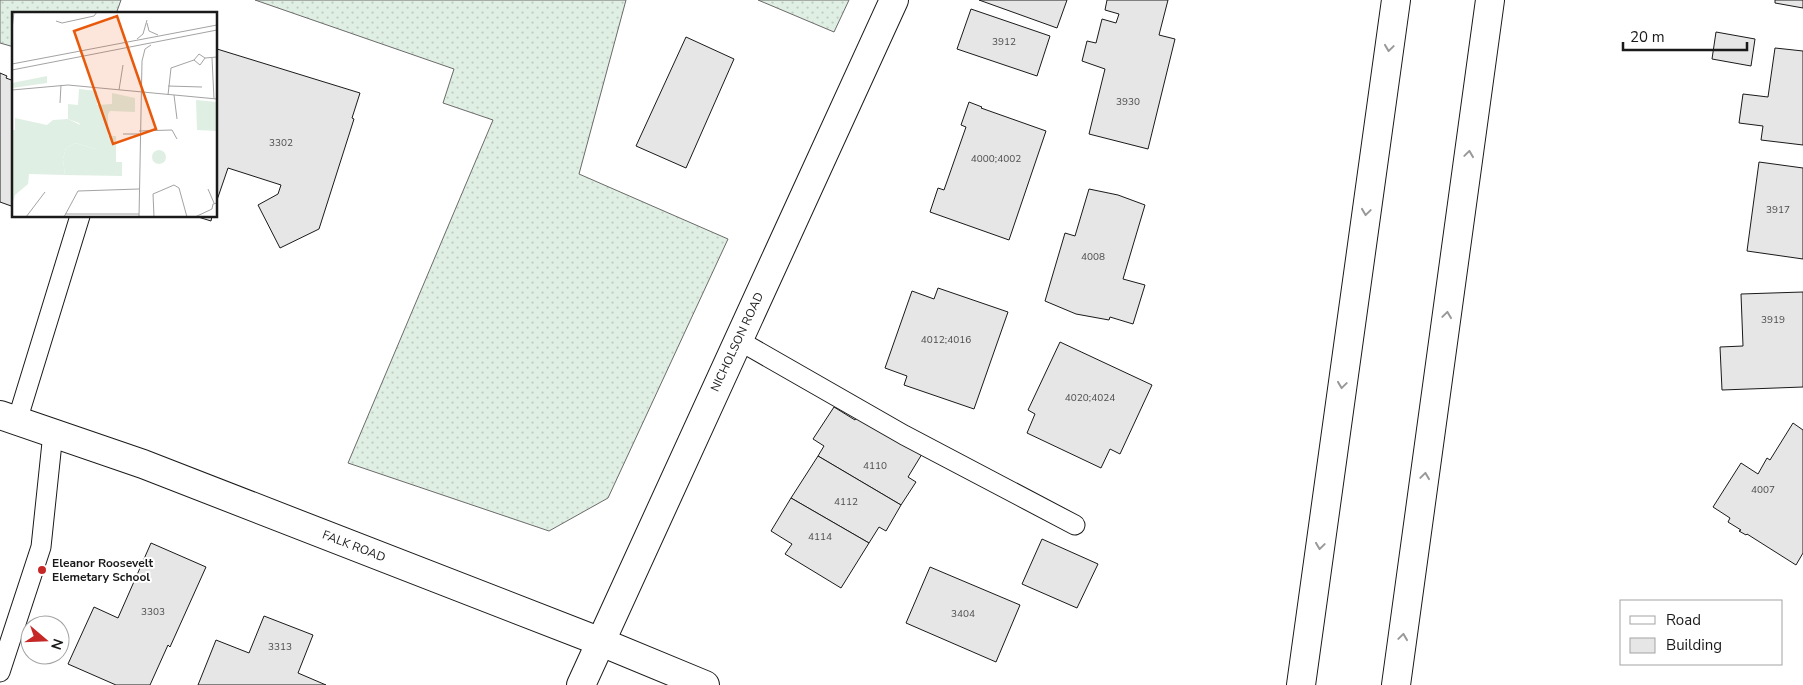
<svg xmlns="http://www.w3.org/2000/svg" width="1803" height="685" viewBox="0 0 1803 685" font-family="'Nunito Sans',sans-serif">
<style>
.grass{fill:url(#grass-dots);stroke:#6a6a6a}
.building{fill:#e6e6e6;stroke:#1a1a1a}
.lines{fill:none;stroke-linecap:round;stroke-linejoin:round}
.lane-casing{stroke:#1a1a1a;stroke-width:21}
.street-casing{stroke:#1a1a1a;stroke-width:30}
.secondary-casing{stroke:#1a1a1a;stroke-width:30}
.highway-casing{stroke:#1a1a1a;stroke-width:30}
.lane{stroke:#fff;stroke-width:19}
.street{stroke:#fff;stroke-width:28}
.secondary{stroke:#fff;stroke-width:28}
.highway{stroke:#fff;stroke-width:28}
.oneway{stroke:#989898}
.poi-dot{fill:#c62828;stroke:#fff;stroke-width:2}
.labels{text-anchor:middle;dominant-baseline:central;stroke-width:4;stroke-linejoin:round;paint-order:stroke}
.number-label{font-size:10px;fill:#4d4d4d}
.street-label{font-size:12px;fill:#1a1a1a;stroke:#fff}
.poi-label{font-size:12px;font-weight:bold;fill:#1a1a1a;stroke:#fff;text-anchor:start}
.inset-road{fill:none;stroke:#a3a3a3;stroke-width:1}
.view{fill:#e8590c;fill-opacity:0.15;stroke:#e8590c;stroke-width:2.5}
.inset-edge{fill:none;stroke:#1a1a1a;stroke-width:2.5}
</style>
<defs>
<pattern id="grass-dots" width="8" height="8" patternUnits="userSpaceOnUse" patternTransform="scale(1.25)"><rect width="8" height="8" fill="#e0efe3"/><path d="M2 2h.1M6 6h.1" fill="none" stroke="#c0ccc2" stroke-width="1.8" stroke-linecap="round"/></pattern>
</defs>
<rect width="100%" height="100%" fill="#fff"/>
<!-- grass -->
<g class="grass">
<polygon points="0,0 121,0 116,14 14,14 14,47 0,43"/>
<polygon points="255,0 626,0 579,174 728,239 608,498 549,531 348,463 493,120 443,103 454,69"/>
<polygon points="758,0 849,0 834,32"/>
</g>
<!-- building -->
<g class="building">
<polygon points="979,0 1067,0 1057,28"/>
<polygon points="1107,0 1168,0 1159,35 1175,39 1148,149 1089,134 1105,69 1082,61 1087,41 1096,43 1102,19 1116,23 1119,14 1105,10"/>
<polygon points="1775,0 1803,0 1803,8 1775,3"/>
<polygon points="971,9 1050,36 1037,76 957,49"/>
<polygon points="1716,32 1755,39 1751,66 1712,59"/>
<polygon points="686,37 734,59 686,168 636,146"/>
<polygon points="1775,48 1803,51 1803,145 1761,140 1763,126 1739,123 1743,94 1768,97"/>
<polygon points="217,49 360,93 352,118 354,119 319,229 280,248 258,205 278,194 281,185 228,168 216,203"/>
<polygon points="0,73 7,76 6,78 14,81 14,207 0,202"/>
<polygon points="969,102 982,107 981,108 1046,131 1009,240 930,212 938,188 944,190 966,127 961,125"/>
<polygon points="1759,162 1803,168 1803,259 1747,251"/>
<polygon points="1089,189 1118,195 1145,205 1123,279 1145,285 1133,324 1110,317 1109,320 1076,314 1045,301 1065,233 1075,236"/>
<polygon points="195,216 212,216 211,221"/>
<polygon points="938,288 1008,312 974,409 904,385 907,376 885,368 912,291 934,299"/>
<polygon points="1803,292 1803,387 1722,390 1720,347 1743,346 1741,294"/>
<polygon points="1060,342 1152,385 1120,454 1110,449 1101,468 1027,433 1035,414 1028,410"/>
<polygon points="834,407 855,420 858,414 922,454 908,477 916,482 901,505 818,456 824,446 813,439"/>
<polygon points="1793,423 1803,430 1803,553 1796,565 1747,534 1746,535 1739,531 1741,530 1728,522 1730,518 1713,507 1741,463 1758,474 1767,458 1770,460"/>
<polygon points="818,456 901,505 886,531 879,527 869,543 791,498"/>
<polygon points="791,498 869,543 841,588 785,554 792,544 771,531"/>
<polygon points="1042,539 1098,564 1077,608 1022,584"/>
<polygon points="151,543 206,567 170,647 168,645 150,685 116,685 68,664 94,607 118,618"/>
<polygon points="930,567 1020,605 996,662 906,623"/>
<polygon points="264,616 313,635 298,673 326,685 198,685 216,640 249,653"/>
</g>
<g class="lines">
<defs>
<g id="lane">
<polyline points="738,340 904,435 1075,525"/>
<polyline points="17,421 80,216"/>
<polyline points="0,672 41,547 53,433"/>
</g>
<polyline id="street" points="581,685 894,0"/>
<polyline id="secondary" points="0,415 143,464 601,642 705,685"/>
<g id="highway">
<polyline points="1301,685 1396,0"/>
<polyline points="1396,685 1490,0"/>
</g>
</defs>
<!-- lane casing -->
<use href="#lane" class="lane-casing"/>
<!-- street casing -->
<use href="#street" class="street-casing"/>
<!-- secondary casing -->
<use href="#secondary" class="secondary-casing"/>
<!-- highway casing -->
<use href="#highway" class="highway-casing"/>
<!-- lane -->
<use href="#lane" class="lane"/>
<!-- street -->
<use href="#street" class="street"/>
<!-- secondary -->
<use href="#secondary" class="secondary"/>
<!-- highway -->
<use href="#highway" class="highway"/>
</g>
<!-- one-way arrows -->
<defs><path id="oneway-chevron" d="M-2-3.5L2.5 0L-2 3.5" fill="none" stroke-width="1.6" stroke-linecap="round" stroke-linejoin="round" transform="scale(1.25)"/></defs>
<g class="oneway">
<use href="#oneway-chevron" transform="translate(1389 48) rotate(98)"/>
<use href="#oneway-chevron" transform="translate(1469 154) rotate(-82)"/>
<use href="#oneway-chevron" transform="translate(1366 212) rotate(98)"/>
<use href="#oneway-chevron" transform="translate(1447 315) rotate(-82)"/>
<use href="#oneway-chevron" transform="translate(1342 385) rotate(98)"/>
<use href="#oneway-chevron" transform="translate(1425 476) rotate(-82)"/>
<use href="#oneway-chevron" transform="translate(1320 546) rotate(98)"/>
<use href="#oneway-chevron" transform="translate(1403 637) rotate(-82)"/>
</g>
<!-- markers -->
<circle class="poi-dot" cx="42" cy="570" r="5"/>
<g class="labels">
<!-- number labels -->
<g class="number-label">
<text x="1004" y="42">3912</text>
<text x="1128" y="102">3930</text>
<text x="281" y="143">3302</text>
<text x="996" y="159">4000;4002</text>
<text x="1778" y="210">3917</text>
<text x="1093" y="257">4008</text>
<text x="1773" y="320">3919</text>
<text x="946" y="340">4012;4016</text>
<text x="1090" y="398">4020;4024</text>
<text x="875" y="466">4110</text>
<text x="1763" y="490">4007</text>
<text x="846" y="502">4112</text>
<text x="820" y="537">4114</text>
<text x="153" y="612">3303</text>
<text x="963" y="614">3404</text>
<text x="280" y="647">3313</text>
</g>
<!-- street labels -->
<g class="street-label">
<text transform="translate(737 342) rotate(-65)">NICHOLSON ROAD</text>
<text transform="translate(354 546) rotate(21)">FALK ROAD</text>
</g>
<!-- poi labels -->
<g class="poi-label">
<text x="52" y="563">Eleanor Roosevelt<tspan x="52" dy="14">Elemetary School</tspan></text>
</g>
</g>
<!-- overview -->
<g transform="translate(12 12)">
<rect width="205" height="205" fill="#fff"/>
<path d="M67,77L85,79V93L100,92V81L123,86V100L98,99L96,102V124H104V150H110V164L53,163L51,147L54,136L63,131L84,137L67,111L56,107V92L66,93Z" fill="#e0efe3"/>
<path d="M35,64V71L0,76V71ZM3,106L35,113L41,108L56,107L81,119L94,135L84,137L63,131L54,136L51,147L53,163L17,162L16,172L3,183L0,193V118H3Z" fill="#e0efe3"/>
<path d="M184,88L205,90V119L185,118ZM140 145a7 7 0 1 1 14 0a7 7 0 1 1-14 0Z" fill="#e0efe3"/>
<path class="inset-road" d="M44,9L50,11L82,4L85,0M135,11L137,19L146,23M0,17L2,0M125,27L131,22L135,8M193,46L188,53L182,48L187,42L193,46L205,45M200,46L202,87M130,49L133,37L139,33M0,52L205,13M0,58L205,18M156,74L190,75M0,78L56,73L205,87M107,78L111,53M156,83L159,56L182,48M162,83L165,107M48,91L49,73M127,119L160,118L165,127M111,122H127M196,177L202,191M53,202H127M14,205L33,180M52,205L66,179L127,177M127,205L130,49M142,205L141,182L162,173L167,176L175,205M183,205L200,197L201,192L205,191"/>
<path class="view" d="M105,4L144,117L101,132L62,19Z"/>
<rect width="205" height="205" class="inset-edge"/>
</g>
<!-- legend -->
<rect x="1620" y="600" width="162" height="65" fill="#ffffff" stroke="#a3a3a3"/>
<rect x="1630" y="616" width="25" height="8" fill="#ffffff" stroke="#a3a3a3"/>
<text x="1666" y="625" font-size="15" fill="#1a1a1a">Road</text>
<rect x="1630" y="638" width="25" height="15" fill="#e6e6e6" stroke="#a3a3a3"/>
<text x="1666" y="650" font-size="15" fill="#1a1a1a">Building</text>
<!-- north arrow -->
<g transform="translate(45 640) rotate(109)"><circle r="24" fill="#ffffff" stroke="#a3a3a3"/>
<path d="M0-4L9 19L0 12L-9 19Z" fill="#c62828"/>
<text y="-8" font-size="14" font-weight="bold" text-anchor="middle" fill="#1a1a1a">N</text>
</g>
<!-- scale -->
<path d="M1623 42v8h124v-8" fill="none" stroke="#1a1a1a" stroke-width="2.5"/>
<text x="1630" y="42" font-size="15" fill="#1a1a1a" stroke="#ffffff" stroke-width="4" paint-order="stroke">20 m</text>
</svg>
